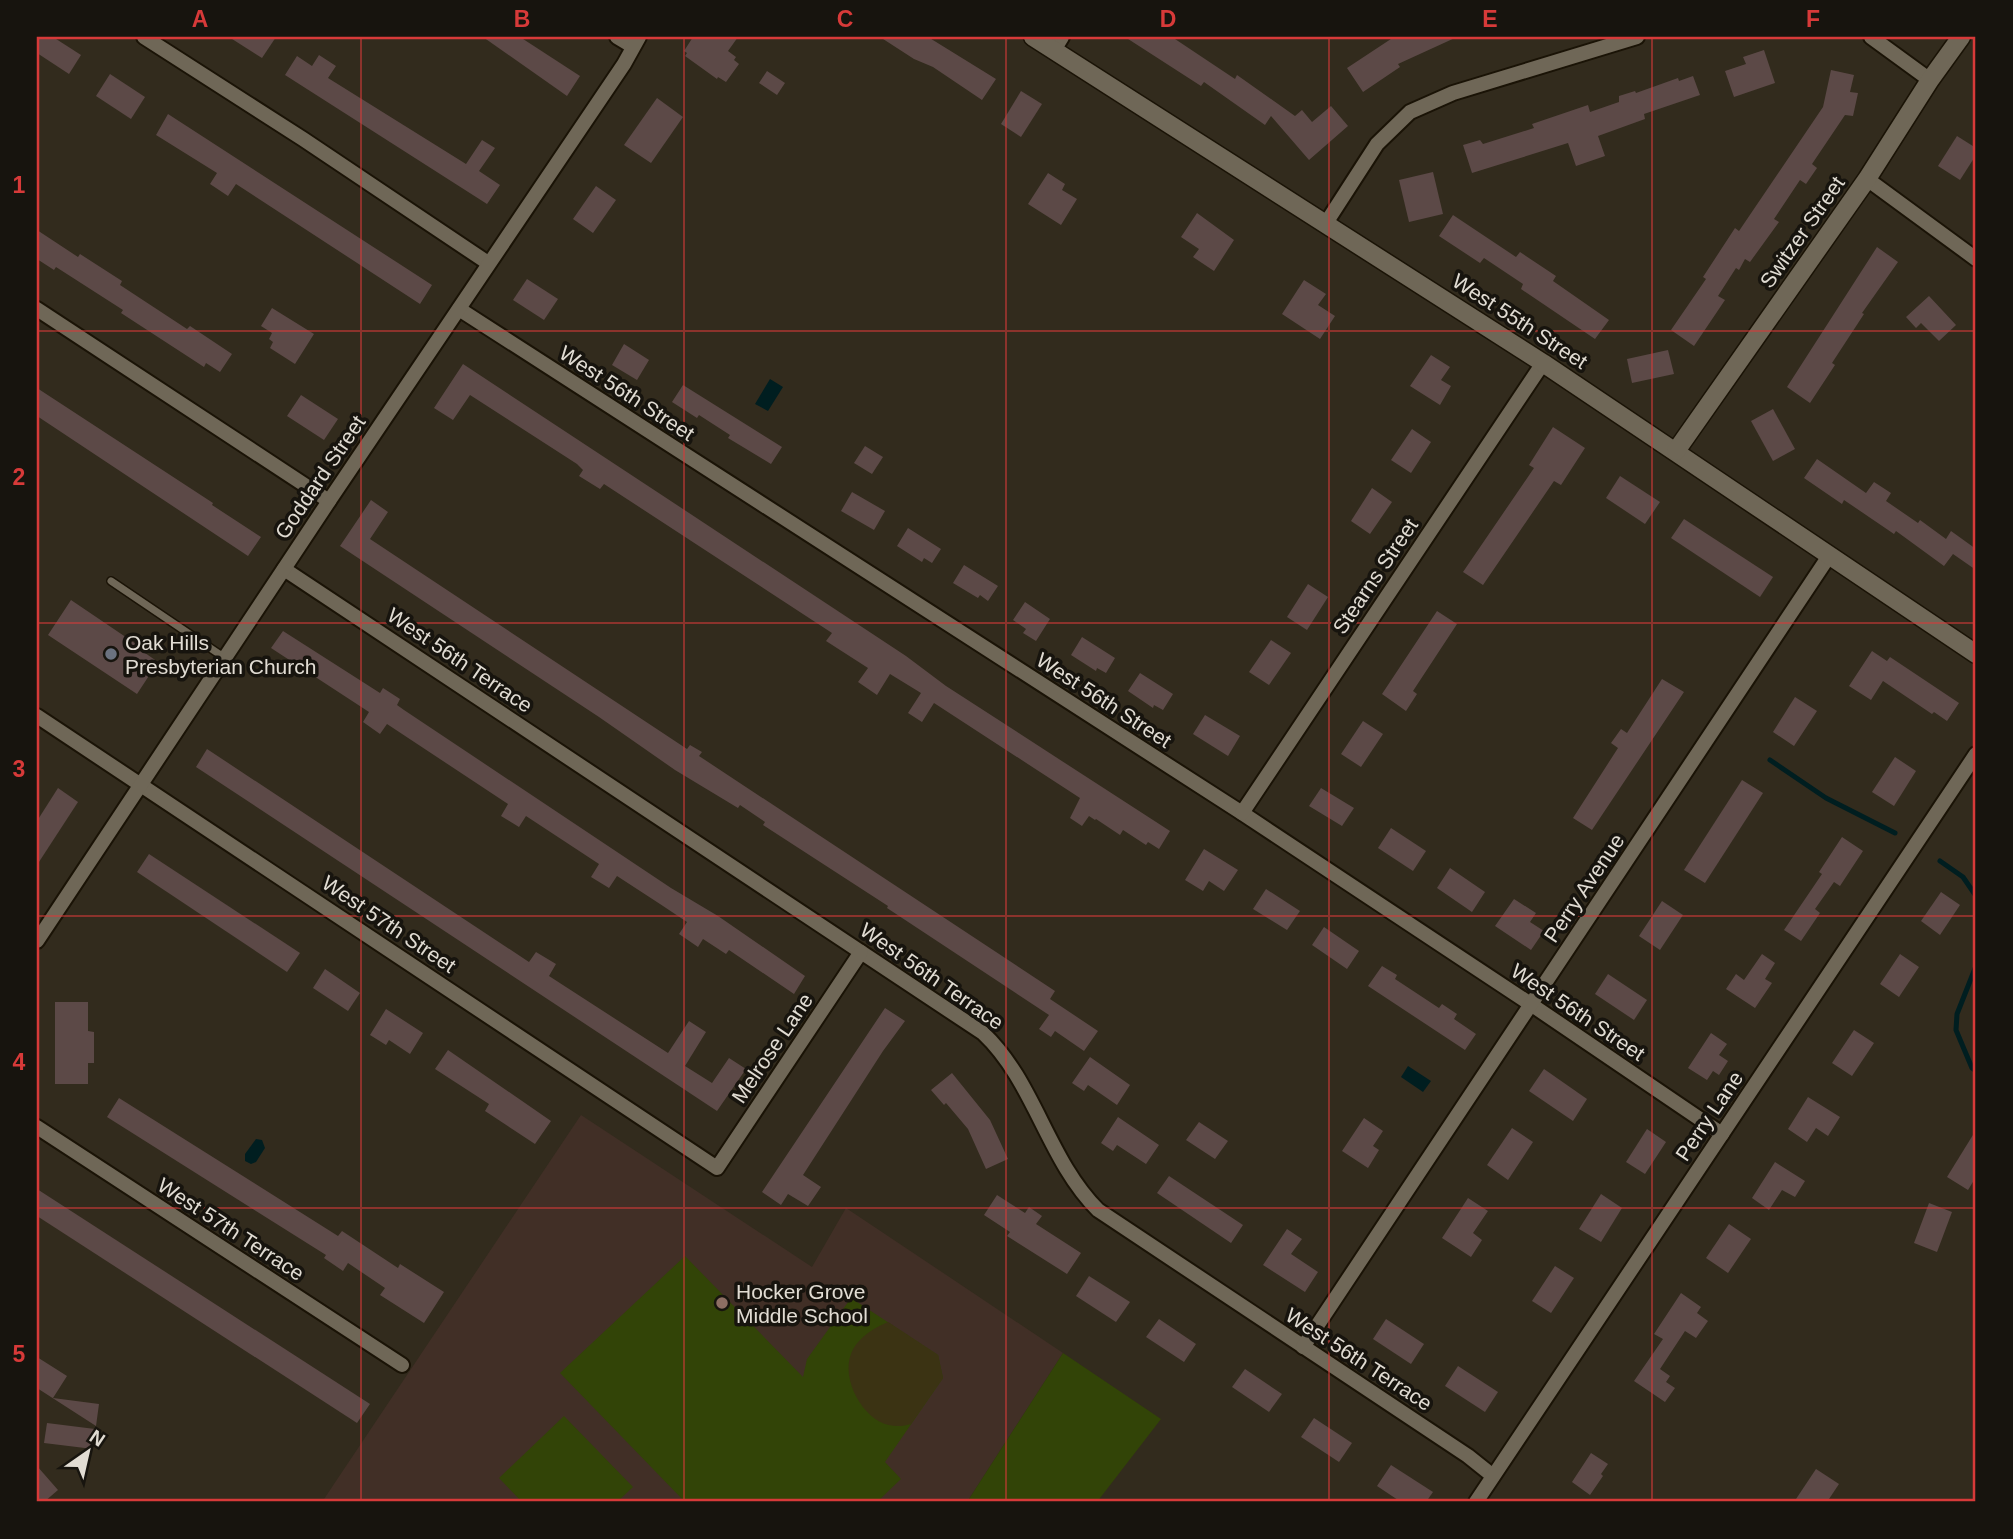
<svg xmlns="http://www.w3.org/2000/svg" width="2013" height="1539" viewBox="0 0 2013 1539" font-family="Arial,sans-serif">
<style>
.education{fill:#412f26}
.green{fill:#324407}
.sand{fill:#3b3313}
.water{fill:#001e20}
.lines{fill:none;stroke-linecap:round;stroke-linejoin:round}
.stream{stroke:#001e20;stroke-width:5}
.building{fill:#5c4947}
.service-casing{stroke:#1a1306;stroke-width:10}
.minor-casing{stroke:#1a1306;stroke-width:18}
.tertiary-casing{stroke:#1a1306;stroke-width:21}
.service{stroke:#6f6757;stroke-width:7}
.minor{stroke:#6f6757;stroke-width:14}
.tertiary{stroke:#6f6757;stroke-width:18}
.grid{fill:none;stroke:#d73a39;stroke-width:2;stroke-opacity:0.55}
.worship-dot{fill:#6b7280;stroke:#17140e;stroke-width:2.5}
.education-dot{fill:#8d6e63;stroke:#17140e;stroke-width:2.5}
.labels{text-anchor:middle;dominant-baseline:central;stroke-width:7;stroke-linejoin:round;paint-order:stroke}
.street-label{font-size:21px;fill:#e1dcd3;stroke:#17140e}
.poi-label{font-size:21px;fill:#e1dcd3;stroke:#17140e;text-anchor:start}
.neatline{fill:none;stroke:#d73a39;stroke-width:2.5}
.grid-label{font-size:23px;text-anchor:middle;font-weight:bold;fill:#d73a39}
</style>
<rect width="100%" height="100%" fill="#322b1d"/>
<!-- education -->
<polygon class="education" points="581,1115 812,1267 846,1208 1063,1353 967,1502 322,1502"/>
<!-- green -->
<g class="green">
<polygon points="685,1256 803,1377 807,1359 851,1298 938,1355 943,1378 885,1462 901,1479 877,1502 685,1502 560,1373"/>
<polygon points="1063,1353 1161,1419 1097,1502 967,1502"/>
<polygon points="564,1416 633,1487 617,1502 522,1502 499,1478"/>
</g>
<!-- sand -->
<path class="sand" d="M888,1322L938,1355L943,1378L911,1424C904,1426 897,1427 889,1425C863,1420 841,1379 851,1354C857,1338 874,1328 888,1322Z"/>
<!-- water -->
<g class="water">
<polygon points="770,379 783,387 768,411 755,404"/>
<polygon points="1408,1066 1431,1081 1423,1092 1401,1077"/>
<polygon points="256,1139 262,1140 265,1148 256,1162 251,1164 245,1161 245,1154"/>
</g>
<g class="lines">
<!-- stream -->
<g class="stream">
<polyline points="1770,760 1826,798 1895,833"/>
<polyline points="1940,861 1963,877 1976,896"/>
<polyline points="1976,966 1957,1014 1956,1030 1972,1068 1976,1071"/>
</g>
</g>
<!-- building -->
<g class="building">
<polygon points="40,37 53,37 81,55 69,74 37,53 37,42"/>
<polygon points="229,37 276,37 262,58"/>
<polygon points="483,37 520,37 580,76 567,96"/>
<polygon points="693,37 738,37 728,51 736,57 734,60 739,64 726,82 718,77 717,79 685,56 687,53 684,51"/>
<polygon points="880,37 928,37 996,79 982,100 933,67 914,59"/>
<polygon points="1125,37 1172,37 1235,79 1237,75 1295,116 1302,110 1312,122 1331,106 1348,126 1309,160 1271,116 1265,125 1204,82 1201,86"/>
<polygon points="1394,37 1457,37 1398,64 1400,67 1363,92 1347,68"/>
<polygon points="1764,50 1775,83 1734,97 1725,71 1746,64 1743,57"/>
<polygon points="319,55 336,66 328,78 466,164 482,140 495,148 479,171 500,185 487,204 285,75 297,56 312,66"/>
<polygon points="1831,70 1854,75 1850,92 1858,93 1853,116 1845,115 1812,164 1817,168 1806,184 1800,180 1774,219 1779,222 1750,262 1745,259 1739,270 1736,268 1718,296 1725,300 1694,346 1671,330 1706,279 1703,277 1735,228 1739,231 1823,107"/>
<polygon points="767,71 785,83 777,95 759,83"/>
<polygon points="110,74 145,97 131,119 96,96"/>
<polygon points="1693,76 1700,95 1644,114 1645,119 1598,136 1605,156 1576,166 1568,143 1472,173 1463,145 1480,140 1483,144 1534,128 1532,124 1588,105 1590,112 1619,102 1619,96 1635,91 1636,93 1678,78 1679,81"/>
<polygon points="1021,91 1042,104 1021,137 1001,124"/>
<polygon points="657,98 683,117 651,163 624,145"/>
<polygon points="168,114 432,285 420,304 236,184 228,196 210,184 217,173 156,135"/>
<polygon points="1957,136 1976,148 1976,155 1960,180 1938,166"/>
<polygon points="1433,172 1443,214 1409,222 1399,180"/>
<polygon points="1048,173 1065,184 1062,190 1077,199 1061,225 1028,204"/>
<polygon points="596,186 616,200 593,233 573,219"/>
<polygon points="1197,213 1234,240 1214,271 1193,257 1199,249 1181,237"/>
<polygon points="1453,215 1516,257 1520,252 1556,276 1553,281 1609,320 1595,339 1521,289 1523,284 1484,258 1480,263 1439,236"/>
<polygon points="37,230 78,257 80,254 122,281 120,285 187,329 190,326 232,354 220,372 206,363 204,367 121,313 123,310 56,267 54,270 37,259"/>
<polygon points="1877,247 1898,262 1862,313 1864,314 1832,363 1835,365 1810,403 1787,387"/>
<polygon points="527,279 558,299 544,320 513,300"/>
<polygon points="1304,280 1326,294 1318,305 1335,316 1320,339 1282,314"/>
<polygon points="1929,296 1956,325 1939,341 1921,323 1916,328 1906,317"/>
<polygon points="272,308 314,334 295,364 270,348 273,342 269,339 272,333 261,326"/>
<polygon points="624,344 649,360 637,380 612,365"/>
<polygon points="1668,350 1674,374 1632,383 1627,359"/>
<polygon points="1431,355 1450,367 1441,380 1451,386 1440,405 1410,386"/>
<polygon points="463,364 906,656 946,686 1170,831 1159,849 1148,842 1146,845 1123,830 1120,835 1096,819 1095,820 1089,816 1082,826 1070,818 1080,798 934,703 922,722 908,713 921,693 890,674 877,695 858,682 868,668 826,641 832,633 604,484 600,489 579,476 583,470 577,464 470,395 453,420 434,408"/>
<polygon points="683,385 782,447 771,464 728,438 730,435 699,415 697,418 672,402"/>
<polygon points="37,388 213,503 212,505 261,537 248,556 37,416"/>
<polygon points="301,395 338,419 324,440 287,416"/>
<polygon points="1773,409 1795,449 1773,461 1751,421"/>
<polygon points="1553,427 1585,448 1561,485 1554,481 1483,585 1463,572 1534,468 1529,465"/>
<polygon points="1412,429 1431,442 1411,473 1391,460"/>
<polygon points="865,446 883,457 872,474 854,463"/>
<polygon points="1817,459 1866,493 1874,482 1891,493 1886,501 1918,523 1920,520 1946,539 1951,531 1976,549 1976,570 1953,554 1944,566 1896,531 1894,534 1844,500 1842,504 1804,478"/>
<polygon points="1620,476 1660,502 1645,524 1606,498"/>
<polygon points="1372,488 1392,502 1370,534 1351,521"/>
<polygon points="852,492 885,511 874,530 841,511"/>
<polygon points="371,500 388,512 370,539 687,749 690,745 702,752 699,756 1055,991 1050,999 1098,1031 1084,1051 1055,1031 1051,1037 1039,1029 1049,1015 887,908 888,906 763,825 765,822 740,805 738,808 675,770 599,717 340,546"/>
<polygon points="1684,519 1773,577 1760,597 1671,538"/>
<polygon points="908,528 941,549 932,563 924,558 922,562 897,546"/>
<polygon points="964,565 998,586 988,601 980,595 978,598 953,583"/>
<polygon points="1308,584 1328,597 1307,630 1287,617"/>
<polygon points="71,600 136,644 135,646 158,662 137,694 48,635"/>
<polygon points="1025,602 1050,619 1036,641 1023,633 1026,629 1013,620"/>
<polygon points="1437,611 1457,624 1413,691 1417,694 1406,711 1382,694"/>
<polygon points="283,631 380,693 383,688 400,699 397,705 404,710 671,888 718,916 805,976 794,994 729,950 726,954 703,939 698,947 679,934 687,922 660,904 617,876 609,888 591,877 599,864 526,816 519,827 501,816 508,804 387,724 380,734 363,722 369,712 271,648"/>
<polygon points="1082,637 1115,658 1106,673 1097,668 1096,671 1071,655"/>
<polygon points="1271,640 1291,653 1269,685 1249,672"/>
<polygon points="1872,651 1887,661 1890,657 1959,703 1947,721 1934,712 1932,714 1883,681 1871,700 1849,686"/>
<polygon points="1140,673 1173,694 1163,710 1154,705 1153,708 1128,691"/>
<polygon points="1662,679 1684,692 1592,830 1573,818 1618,748 1611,743 1621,729 1627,733"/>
<polygon points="1795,697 1817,711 1794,746 1773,732"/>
<polygon points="1205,715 1240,736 1228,756 1193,734"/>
<polygon points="1363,721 1383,734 1361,767 1341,754"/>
<polygon points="207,749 529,962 536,952 556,964 549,976 668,1053 689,1021 706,1032 685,1066 712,1083 729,1058 746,1069 717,1111 196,767"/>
<polygon points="1895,757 1916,771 1894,806 1872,792"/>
<polygon points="1742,780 1763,793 1705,883 1684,870"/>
<polygon points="58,788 78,802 37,865 37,821"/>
<polygon points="1321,788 1354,808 1342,826 1309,806"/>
<polygon points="1391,828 1426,851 1413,871 1378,848"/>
<polygon points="1842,837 1863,851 1840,886 1834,882 1815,909 1820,913 1801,941 1784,930 1822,874 1819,872"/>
<polygon points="1204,849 1238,870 1224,891 1209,881 1203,891 1185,880"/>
<polygon points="149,854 300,953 287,972 137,872"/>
<polygon points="1450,868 1485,892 1472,912 1437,888"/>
<polygon points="1266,889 1300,911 1287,930 1253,909"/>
<polygon points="1941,892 1960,905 1940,935 1921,921"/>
<polygon points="1514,899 1536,913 1530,922 1544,931 1531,950 1495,926"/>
<polygon points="1662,901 1683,915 1660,950 1639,936"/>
<polygon points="1324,927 1359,951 1347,969 1312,945"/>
<polygon points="1762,954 1775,963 1765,979 1772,983 1755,1008 1726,989 1736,974 1744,980"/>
<polygon points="1900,954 1919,967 1899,997 1880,984"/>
<polygon points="1382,966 1397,975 1395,979 1439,1008 1442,1004 1457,1014 1454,1019 1476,1034 1465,1050 1368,986"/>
<polygon points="325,969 360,993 348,1011 313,988"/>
<polygon points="1608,974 1647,1000 1634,1020 1595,994"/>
<polygon points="55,1002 88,1002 88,1031 94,1032 94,1063 88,1063 88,1084 55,1084"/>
<polygon points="885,1008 905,1021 883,1051 803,1175 821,1187 808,1206 788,1194 781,1205 762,1192"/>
<polygon points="386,1009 423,1033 410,1054 389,1040 386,1045 370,1035"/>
<polygon points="1854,1030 1874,1043 1852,1076 1832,1063"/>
<polygon points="1711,1033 1727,1044 1719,1055 1728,1061 1719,1075 1713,1071 1707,1080 1688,1068"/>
<polygon points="448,1050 551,1121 535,1144 485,1111 489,1104 435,1069"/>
<polygon points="1090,1057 1130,1085 1117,1105 1088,1085 1084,1091 1072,1083"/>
<polygon points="1544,1069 1587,1099 1573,1121 1529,1091"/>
<polygon points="952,1073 990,1120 1008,1159 986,1169 968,1129 946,1103 944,1105 931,1090"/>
<polygon points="1808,1097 1840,1117 1828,1136 1816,1128 1807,1142 1788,1129"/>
<polygon points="119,1098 338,1236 342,1231 398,1268 400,1264 444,1292 424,1323 380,1295 385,1288 348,1263 343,1271 324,1258 326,1255 107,1117"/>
<polygon points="1118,1117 1159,1145 1146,1164 1117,1145 1113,1151 1101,1143"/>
<polygon points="1364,1118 1383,1131 1373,1146 1379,1150 1368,1168 1342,1151"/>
<polygon points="1199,1122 1228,1141 1215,1159 1186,1140"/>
<polygon points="1512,1128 1533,1142 1508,1180 1487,1165"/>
<polygon points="1647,1129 1666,1142 1645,1174 1626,1162"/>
<polygon points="1976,1130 1976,1177 1968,1190 1947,1177"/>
<polygon points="1775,1162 1805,1181 1795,1197 1782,1190 1769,1210 1752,1198"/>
<polygon points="1169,1176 1243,1225 1231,1243 1157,1193"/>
<polygon points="37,1189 370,1404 357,1423 37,1216"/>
<polygon points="1601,1194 1622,1208 1601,1242 1579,1229"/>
<polygon points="997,1195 1025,1213 1029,1207 1042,1216 1036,1224 1081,1253 1067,1274 1007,1236 1010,1232 984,1215"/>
<polygon points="1468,1198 1488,1211 1473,1233 1482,1240 1471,1257 1442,1238"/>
<polygon points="1929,1203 1952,1212 1937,1252 1914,1243"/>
<polygon points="1729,1224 1751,1239 1728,1273 1706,1258"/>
<polygon points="1287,1229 1302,1239 1291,1254 1318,1272 1305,1292 1263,1265"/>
<polygon points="1555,1266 1574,1278 1551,1313 1532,1301"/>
<polygon points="1089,1276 1130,1302 1116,1322 1076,1296"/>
<polygon points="1681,1293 1701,1307 1697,1313 1708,1321 1696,1338 1685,1331 1660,1369 1670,1376 1666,1382 1675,1388 1665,1402 1634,1381 1663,1339 1654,1334"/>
<polygon points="1159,1319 1196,1344 1184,1362 1146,1337"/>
<polygon points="1386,1319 1424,1344 1411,1364 1373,1339"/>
<polygon points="37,1357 67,1376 53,1398 99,1404 96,1426 37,1388"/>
<polygon points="1458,1366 1498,1392 1485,1412 1445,1386"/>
<polygon points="1245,1369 1282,1394 1269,1412 1232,1387"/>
<polygon points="1314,1418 1352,1443 1339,1462 1301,1437"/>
<polygon points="47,1423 95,1429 93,1449 44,1443"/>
<polygon points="1591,1453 1608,1464 1601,1474 1603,1476 1590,1495 1572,1482"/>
<polygon points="1391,1465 1433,1492 1426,1502 1401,1502 1377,1486"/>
<polygon points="37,1466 58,1490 44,1502 37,1502"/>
<polygon points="1816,1469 1839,1484 1827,1502 1794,1502"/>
</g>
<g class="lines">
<defs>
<polyline id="service" points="111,581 225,658"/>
<g id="minor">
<polyline points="144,37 303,139 488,263"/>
<polyline points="617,37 632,46"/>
<polyline points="1871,37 1930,80"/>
<polyline points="1054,50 1062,37"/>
<polyline points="1867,179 1976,259"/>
<polyline points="1326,223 1377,144 1410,112 1453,93 1637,37"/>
<polyline points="37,309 329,501"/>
<polyline points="459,309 1242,813 1532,1005 1722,1134"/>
<path d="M284,569L983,1033C1035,1082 1047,1159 1098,1210L1468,1456L1493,1476"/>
<polyline points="37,716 717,1168 861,952"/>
<polyline points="1242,813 1543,363"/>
<polyline points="37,941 329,501 624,64 639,37"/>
<polyline points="37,1127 402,1365"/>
<polyline points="1303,1347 1829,556"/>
<polyline points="1476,1502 1976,754"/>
</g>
<g id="tertiary">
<polyline points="1033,37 1543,363 1976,654"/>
<polyline points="1676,451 1867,179 1930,80 1961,37"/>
</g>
</defs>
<!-- service casing -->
<use href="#service" class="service-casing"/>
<!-- minor casing -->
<use href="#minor" class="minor-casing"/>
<!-- tertiary casing -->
<use href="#tertiary" class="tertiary-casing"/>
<!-- service -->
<use href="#service" class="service"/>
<!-- minor -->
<use href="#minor" class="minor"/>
<!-- tertiary -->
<use href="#tertiary" class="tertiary"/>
</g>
<!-- grid -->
<path class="grid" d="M361,37V1502M684,37V1502M1006,37V1502M1329,37V1502M1652,37V1502M37,331H1976M37,623H1976M37,916H1976M37,1208H1976"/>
<!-- markers -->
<circle class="worship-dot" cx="111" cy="654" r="7"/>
<circle class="education-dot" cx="722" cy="1303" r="7"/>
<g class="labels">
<!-- street labels -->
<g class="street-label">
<text transform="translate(1802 232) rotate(-55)">Switzer Street</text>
<text transform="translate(1520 321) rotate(33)">West 55th Street</text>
<text transform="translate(627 393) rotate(33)">West 56th Street</text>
<text transform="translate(320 477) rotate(-56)">Goddard Street</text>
<text transform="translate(1375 576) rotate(-56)">Stearns Street</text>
<text transform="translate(460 660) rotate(34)">West 56th Terrace</text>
<text transform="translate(1104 700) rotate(33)">West 56th Street</text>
<text transform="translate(1584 888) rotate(-56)">Perry Avenue</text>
<text transform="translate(389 924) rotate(34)">West 57th Street</text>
<text transform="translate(932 976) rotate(35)">West 56th Terrace</text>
<text transform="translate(1578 1012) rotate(34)">West 56th Street</text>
<text transform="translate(772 1048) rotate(-56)">Melrose Lane</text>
<text transform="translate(1709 1116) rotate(-56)">Perry Lane</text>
<text transform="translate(231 1229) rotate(33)">West 57th Terrace</text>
<text transform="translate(1359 1359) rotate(33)">West 56th Terrace</text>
</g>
<!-- poi labels -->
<g class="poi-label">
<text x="125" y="642">Oak Hills<tspan x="125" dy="24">Presbyterian Church</tspan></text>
<text x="736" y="1291">Hocker Grove<tspan x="736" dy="24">Middle School</tspan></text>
</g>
</g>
<!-- border -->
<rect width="2013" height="1539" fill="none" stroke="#17140e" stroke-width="77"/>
<!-- north arrow -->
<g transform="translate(88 1452) rotate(34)" stroke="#17140e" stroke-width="5" paint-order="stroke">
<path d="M0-5L12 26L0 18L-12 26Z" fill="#e1dcd3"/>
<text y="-10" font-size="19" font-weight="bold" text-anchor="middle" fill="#e1dcd3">N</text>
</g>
<rect x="38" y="38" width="1936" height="1462" class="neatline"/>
<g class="grid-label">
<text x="200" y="27">A</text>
<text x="522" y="27">B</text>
<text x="845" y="27">C</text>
<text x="1168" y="27">D</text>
<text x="1490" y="27">E</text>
<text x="1813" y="27">F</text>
<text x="19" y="193">1</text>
<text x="19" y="485">2</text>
<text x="19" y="777">3</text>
<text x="19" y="1070">4</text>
<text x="19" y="1362">5</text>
</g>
</svg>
